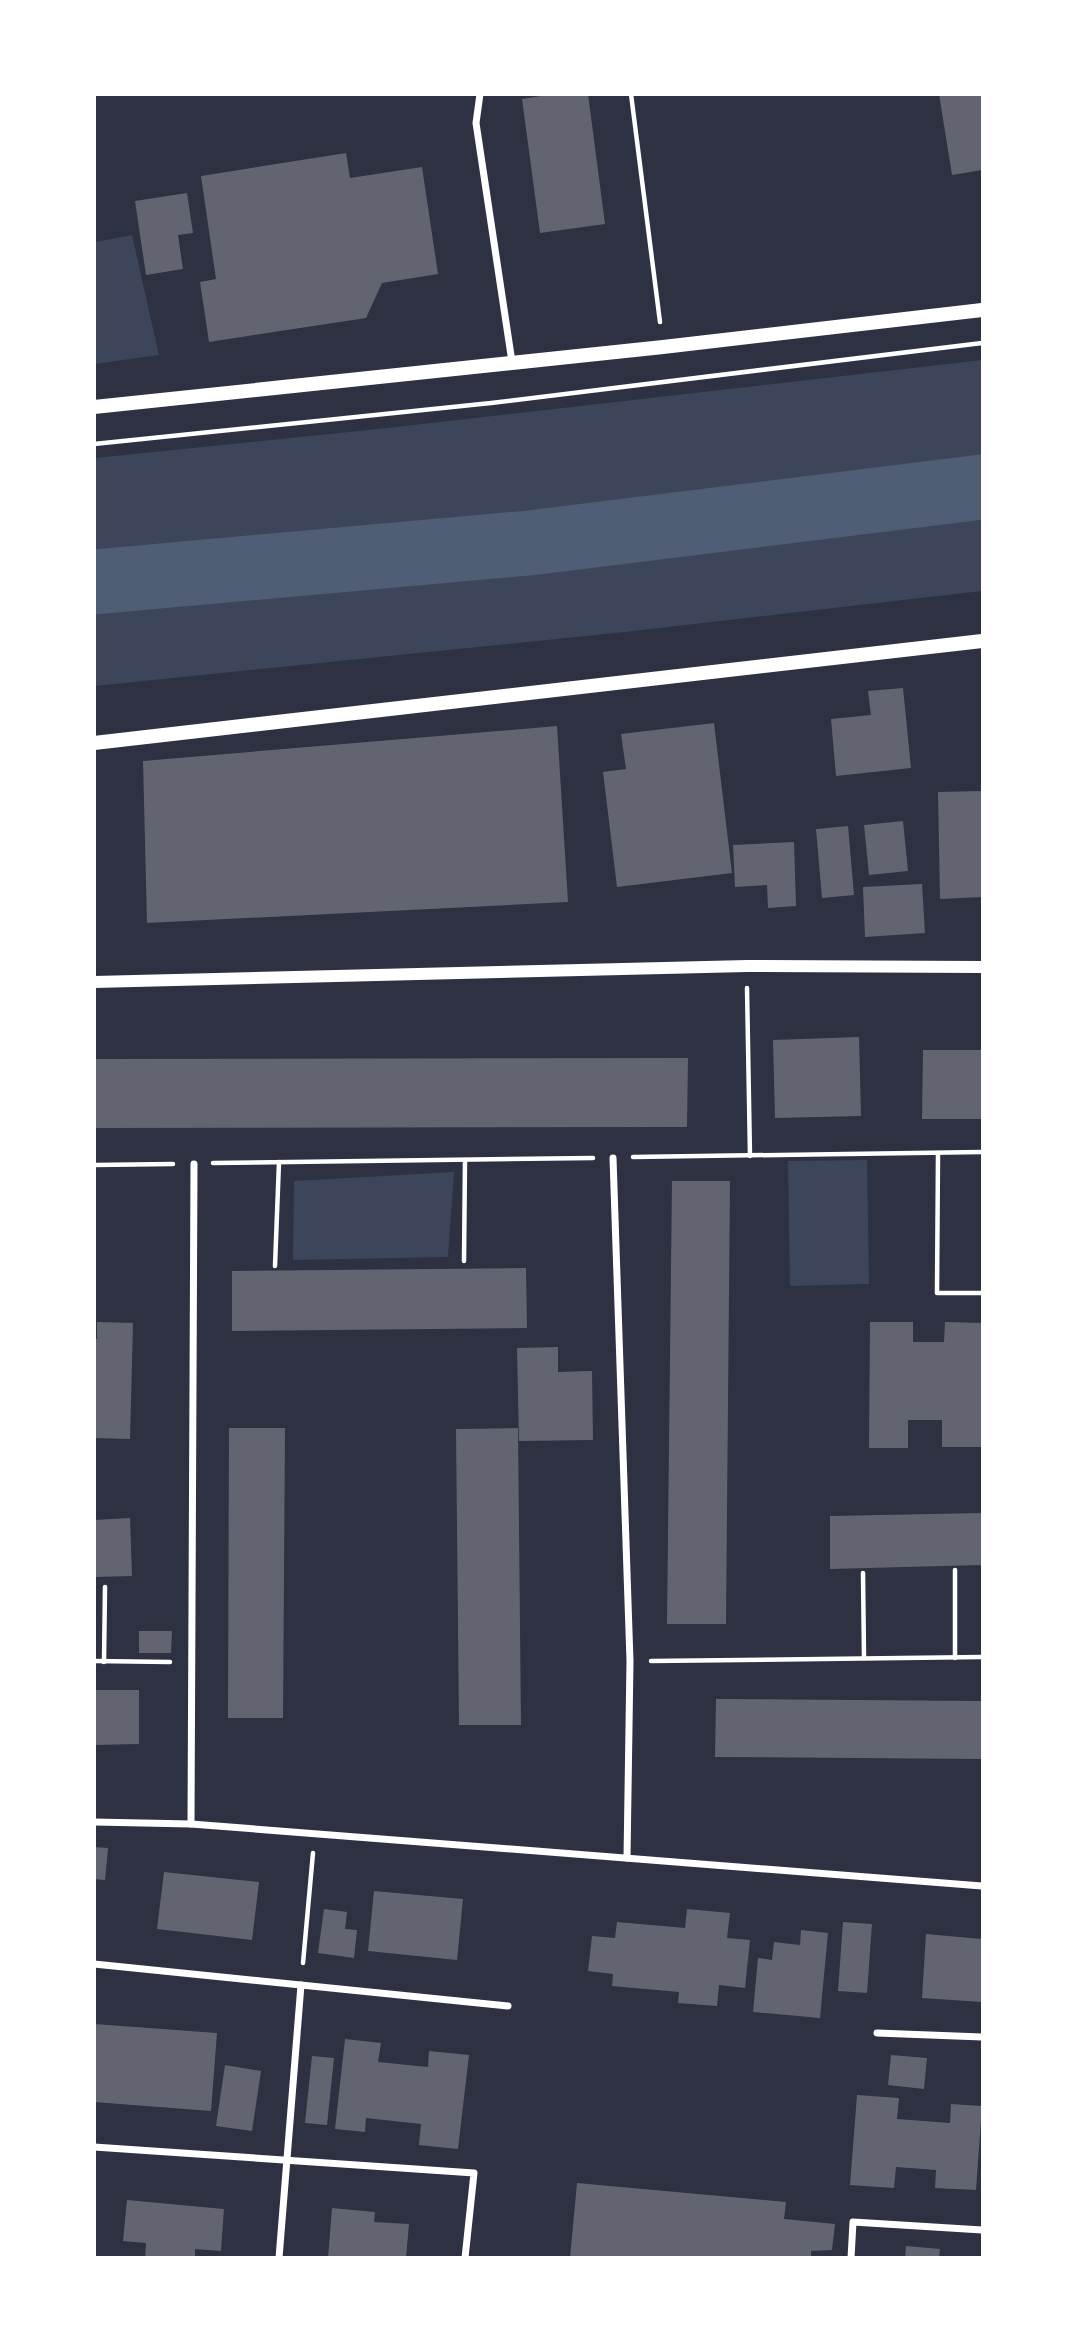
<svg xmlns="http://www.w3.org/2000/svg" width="1077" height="2352" viewBox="0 0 1077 2352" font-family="'Noto Serif',serif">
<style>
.green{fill:#3c4559}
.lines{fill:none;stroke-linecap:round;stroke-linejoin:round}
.river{stroke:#4f5d75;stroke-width:65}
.building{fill:#626471}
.path{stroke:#fff;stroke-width:4.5}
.minor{stroke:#fff;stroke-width:7}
.tertiary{stroke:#fff;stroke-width:12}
.secondary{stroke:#fff;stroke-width:14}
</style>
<rect width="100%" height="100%" fill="#2d3142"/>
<!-- green -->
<g class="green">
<polygon points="132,235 159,355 95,364 95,242"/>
<polygon points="982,360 982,591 625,632 95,686 95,458 378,429"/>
<polygon points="867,1160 869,1284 790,1286 788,1161"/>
<polygon points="454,1172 448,1257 293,1260 294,1181"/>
</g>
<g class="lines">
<!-- river -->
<polyline class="river" points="94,582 529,543 982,487"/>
</g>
<!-- building -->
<g class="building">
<polygon points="554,94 588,94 605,224 540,233 522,99"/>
<polygon points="939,94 982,94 982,170 952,175"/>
<polygon points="346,153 350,178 422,167 438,274 382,283 366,318 209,342 200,282 216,279 201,176"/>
<polygon points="187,193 193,233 178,235 183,269 146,275 135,201"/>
<polygon points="903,688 911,768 836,776 831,719 871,715 868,691"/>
<polygon points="714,723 732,873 617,887 603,772 626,769 621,734"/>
<polygon points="557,726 568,902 147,923 143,761"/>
<polygon points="982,791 982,897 940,899 938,792"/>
<polygon points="903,821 908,871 869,875 864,825"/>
<polygon points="848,826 854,895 822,898 816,829"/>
<polygon points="794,842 796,906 768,908 767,885 735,887 733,845"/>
<polygon points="922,884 925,933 865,937 863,887"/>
<polygon points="859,1037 861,1116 775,1118 773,1040"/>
<polygon points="923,1050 982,1050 982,1119 922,1119"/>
<polygon points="688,1058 687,1127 94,1128 94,1059"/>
<polygon points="672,1181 730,1181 726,1624 667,1624"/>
<polygon points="526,1268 527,1328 232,1331 232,1271"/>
<polygon points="97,1322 133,1323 130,1439 94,1438 94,1339 97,1339"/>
<polygon points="870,1322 913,1322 913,1342 944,1342 945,1322 982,1323 981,1447 942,1447 942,1420 908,1420 908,1448 869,1448"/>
<polygon points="558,1347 558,1372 592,1371 593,1440 519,1441 517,1348"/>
<polygon points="229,1428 285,1428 283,1718 228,1718"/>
<polygon points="518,1428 521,1725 459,1725 456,1429"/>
<polygon points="982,1513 982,1565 830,1569 830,1516"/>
<polygon points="130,1518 132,1576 94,1577 94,1520"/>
<polygon points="139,1631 172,1631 171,1653 139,1653"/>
<polygon points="94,1690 139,1690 139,1744 94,1745"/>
<polygon points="716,1699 982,1701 982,1759 715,1757"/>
<polygon points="94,1847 108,1848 105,1880 94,1879"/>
<polygon points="164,1872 259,1882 252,1940 157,1929"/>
<polygon points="374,1891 463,1899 457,1960 368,1951"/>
<polygon points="324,1909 347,1912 345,1929 357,1930 354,1958 318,1953"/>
<polygon points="687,1909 730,1913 727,1938 750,1940 745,1988 719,1985 717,2006 678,2003 679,1992 612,1986 613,1974 588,1971 592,1936 615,1938 617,1922 685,1928"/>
<polygon points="843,1922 872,1924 867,1993 838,1991"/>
<polygon points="801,1930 828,1933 820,2018 753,2012 758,1958 772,1960 774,1942 800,1945"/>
<polygon points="926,1934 982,1939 982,2002 922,1998"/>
<polygon points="94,2024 217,2033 211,2111 94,2102"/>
<polygon points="345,2039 381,2043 378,2062 428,2067 429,2051 469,2055 458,2149 419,2145 421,2124 366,2118 365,2132 335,2129"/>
<polygon points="891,2055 927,2058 924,2089 888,2085"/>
<polygon points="312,2056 334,2058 327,2125 305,2123"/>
<polygon points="225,2065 261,2071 252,2131 216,2126"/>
<polygon points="857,2095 899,2098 897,2119 950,2123 951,2104 982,2106 976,2190 935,2188 936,2170 896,2167 894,2188 850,2185"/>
<polygon points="577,2183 786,2202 784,2219 835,2224 832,2250 811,2251 811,2258 570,2258"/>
<polygon points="127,2200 224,2209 221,2251 195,2249 195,2258 145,2258 146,2243 123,2241"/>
<polygon points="332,2208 375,2212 374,2222 409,2224 406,2258 328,2258"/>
<polygon points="906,2246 940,2249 939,2258 905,2258"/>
</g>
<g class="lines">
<!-- path -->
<g class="path">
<polyline points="631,94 660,322"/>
<polyline points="94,444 491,403 982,343"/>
<polyline points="747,988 750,1156"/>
<polyline points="938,1153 937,1293 982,1293"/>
<polyline points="633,1157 982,1152"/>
<polyline points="213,1163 593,1158"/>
<polyline points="94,1165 173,1164"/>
<polyline points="464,1261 465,1160"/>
<polyline points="275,1266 279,1162"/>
<polyline points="955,1570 955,1658"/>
<polyline points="863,1573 864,1658"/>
<polyline points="94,1661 170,1662"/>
<polyline points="651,1661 982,1657"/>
<polyline points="104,1662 105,1587"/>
<polyline points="303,1963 313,1853"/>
</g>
<!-- minor -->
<g class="minor">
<polyline points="480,94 476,123 512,362"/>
<polyline points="613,1158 630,1661 627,1858"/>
<polyline points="94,1822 191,1824 982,1886"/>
<polyline points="191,1824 194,1164"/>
<polyline points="94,1964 508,2006"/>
<polyline points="877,2033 982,2037"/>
<polyline points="94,2147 474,2173 465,2258"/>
<polyline points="279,2258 301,1985"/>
<polyline points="851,2258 853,2222 982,2230"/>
</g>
<!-- tertiary -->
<polyline class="tertiary" points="94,982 747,966 982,967"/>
<!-- secondary -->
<g class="secondary">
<polyline points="94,407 663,347 982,310"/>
<polyline points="94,743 982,641"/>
</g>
</g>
<!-- border -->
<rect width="1077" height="2352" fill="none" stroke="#ffffff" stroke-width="192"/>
</svg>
